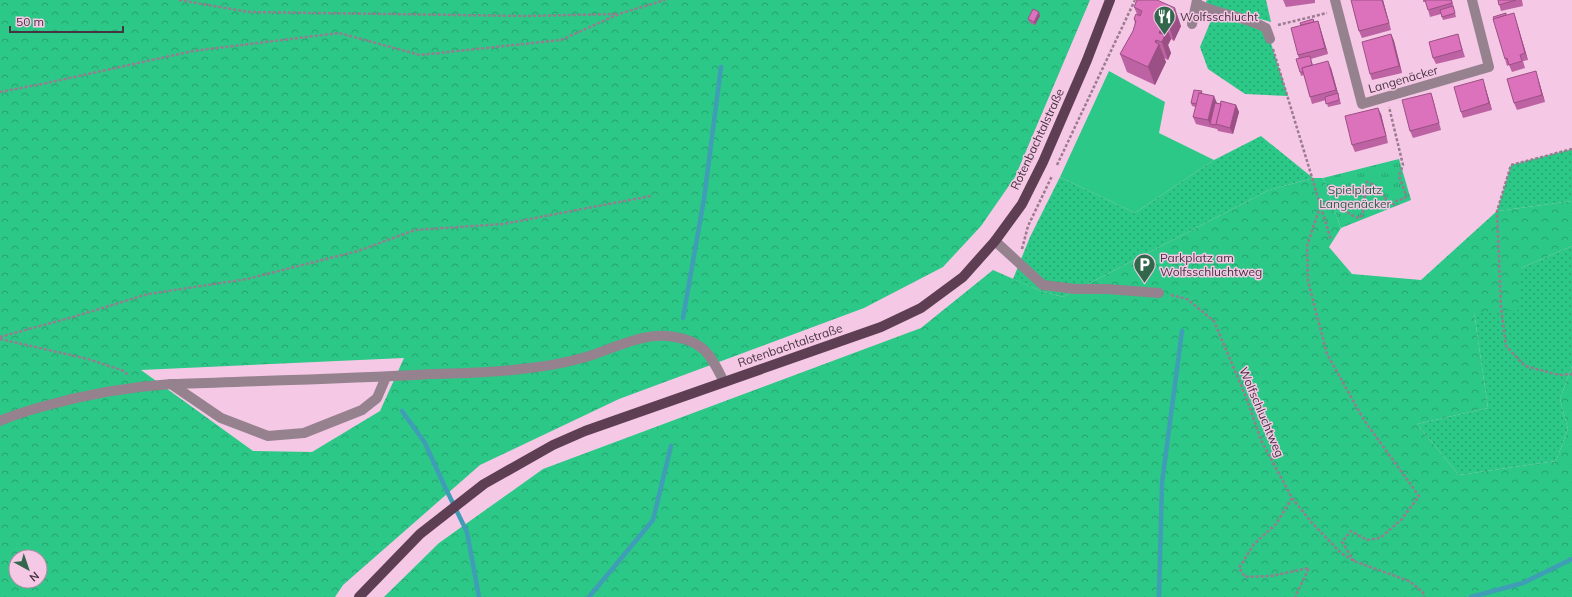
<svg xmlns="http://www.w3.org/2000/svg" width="1572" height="597" viewBox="0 0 1572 597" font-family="Mulish,sans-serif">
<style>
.grass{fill:url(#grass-dots)}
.forest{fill:url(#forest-crowns);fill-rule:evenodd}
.park{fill:url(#park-tufts)}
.garden{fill:#2bc887}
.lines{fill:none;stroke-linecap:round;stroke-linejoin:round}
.stream{stroke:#409db8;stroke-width:4.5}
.path{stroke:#9a7b8f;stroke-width:2.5;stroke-dasharray:3 2;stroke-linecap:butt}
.minor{stroke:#95828e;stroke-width:10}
.major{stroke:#5d3e52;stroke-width:10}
.wall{fill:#bd62a2}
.shaded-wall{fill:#9a5084}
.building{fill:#dc72bc;stroke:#9a5084}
.labels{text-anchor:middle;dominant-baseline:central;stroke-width:3;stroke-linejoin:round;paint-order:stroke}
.poi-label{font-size:12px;fill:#463440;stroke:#f5c8e5;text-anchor:start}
.street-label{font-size:12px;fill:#463440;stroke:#f5c8e5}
.park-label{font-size:12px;fill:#286045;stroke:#f5c8e5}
</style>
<defs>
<pattern id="grass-dots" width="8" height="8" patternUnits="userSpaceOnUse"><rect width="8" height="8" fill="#2bc887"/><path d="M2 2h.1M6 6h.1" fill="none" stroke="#27a370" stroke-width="1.8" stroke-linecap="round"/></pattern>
<pattern id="forest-crowns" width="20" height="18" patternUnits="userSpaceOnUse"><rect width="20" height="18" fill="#2bc887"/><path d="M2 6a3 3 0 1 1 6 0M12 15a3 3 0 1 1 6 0" fill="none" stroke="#27a370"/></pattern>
<pattern id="park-tufts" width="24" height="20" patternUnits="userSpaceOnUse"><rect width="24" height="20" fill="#2bc887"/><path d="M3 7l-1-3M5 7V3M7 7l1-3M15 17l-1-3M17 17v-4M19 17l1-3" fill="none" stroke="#27a370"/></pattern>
</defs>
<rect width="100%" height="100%" fill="#f5c8e5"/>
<!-- grass -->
<g class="grass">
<polygon points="1208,0 1266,0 1271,22 1207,4 1206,1"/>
<polygon points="1212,18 1266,28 1288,96 1245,94 1208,69 1200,47"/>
<polygon points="1261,136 1313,178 1269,190 1063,297 1041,291 1013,279 1030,237 1060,177 1135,213 1214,160"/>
<polygon points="1572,149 1572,201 1497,211 1511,165"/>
<polygon points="1572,246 1572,366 1560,399 1568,429 1556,461 1459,475 1417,424 1488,408 1474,312 1521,268"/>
</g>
<!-- forest -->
<g class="forest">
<path d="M0,0H1090L1015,177L981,226L943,267L864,308L619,399L480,465L343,585L335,597H0ZM404,358L380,411L312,452L253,451L141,370ZM16,557H40V581H16Z"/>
<polygon points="1313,178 1323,178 1341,228 1329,247 1352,274 1421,280 1497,211 1572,201 1572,246 1521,268 1519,310 1474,312 1488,408 1417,424 1459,475 1556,461 1568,429 1560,399 1572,366 1572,597 384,597 439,543 543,469 921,328 993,270 1041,291 1063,297 1269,190"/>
</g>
<!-- park -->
<polygon class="park" points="1399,159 1411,200 1341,228 1323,178"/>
<!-- garden -->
<polygon class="garden" points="1109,71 1165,102 1159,133 1214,160 1135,213 1060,177"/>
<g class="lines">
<!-- stream -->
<g class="stream">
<polyline points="683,318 704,199 721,67"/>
<polyline points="402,411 425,443 444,485 467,532 479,597"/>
<polyline points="589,597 653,520 671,446"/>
<polyline points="1159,597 1162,483 1182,331"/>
<polyline points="1471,597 1523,583 1572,559"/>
</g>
<!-- path -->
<g class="path">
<polyline points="179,0 249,12 526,16 617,14"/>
<polyline points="1278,25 1327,13"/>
<polyline points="1273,49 1331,240"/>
<polyline points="0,92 47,83 193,51 339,33 420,55 561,40 619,14 665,0"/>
<polyline points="1572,149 1511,165 1497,211 1501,307 1506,346 1525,366 1559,375 1572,374"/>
<polyline points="1057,165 1135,0"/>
<polyline points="1022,249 1028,226 1052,176"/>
<polyline points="1171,295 1187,299 1214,321 1246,397 1261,440 1292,498 1312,523 1341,553 1354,561 1409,581 1423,592 1423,597"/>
<polyline points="0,337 73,317 148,294 247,279 358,251 415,230 503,224 651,196"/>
<polyline points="0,339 88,359 124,371 129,376"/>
<polyline points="1292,498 1276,524 1254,544 1239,568 1245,577 1271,576 1309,568 1295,597"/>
<path d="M1354,561L1342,542L1351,531L1367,540L1380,538L1401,520L1419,496L1364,420L1327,354L1308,281L1307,246L1321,204L1330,201L1355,217L1360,218C1367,208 1363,193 1367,182L1372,184L1391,204H1394L1396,201L1405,198L1406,195L1399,176L1403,165L1389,107"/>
</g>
<!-- minor -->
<g class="minor">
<polyline points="1335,0 1362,104 1489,67 1472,0"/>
<path d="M1197,4C1219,15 1245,16 1266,28L1270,39"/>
<polyline points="1192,24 1197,0"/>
<polyline points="995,241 1043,285 1075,289 1107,289 1159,293"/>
<polyline points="171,384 221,418 268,436 304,433 362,410 377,398 386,377"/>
<path d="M0,421C13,415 27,411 41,407C83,395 127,387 171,384C258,381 344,379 431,374C461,373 491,373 521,369C543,367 565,363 586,357C612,349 640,334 667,336C702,339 710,353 724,382"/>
</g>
<!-- major -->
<polyline class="major" points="359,597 420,534 484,484 553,445 585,431 881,327 921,308 963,277 995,241 1022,204 1043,162 1087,60 1110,0"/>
</g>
<!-- wall -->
<g class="wall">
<polygon points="1283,0 1315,0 1315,3 1286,7"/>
<polygon points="1351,0 1383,0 1391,30 1362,38 1359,31"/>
<polygon points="1423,0 1452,0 1456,17 1443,20 1441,14 1430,17 1426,2 1423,2"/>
<polygon points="1498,0 1522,0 1523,6 1501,11"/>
<polygon points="1134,7 1181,26 1174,41 1171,39 1168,45 1171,53 1168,60 1164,58 1166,62 1155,85 1127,72 1120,54 1133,31 1135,24 1134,19 1137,14"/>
<polygon points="1507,15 1516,20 1528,60 1523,61 1525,68 1512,72 1509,65 1507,66 1505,59"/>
<polygon points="1040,16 1035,25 1030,23 1028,19"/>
<polygon points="1318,21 1328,54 1311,59 1313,65 1331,68 1341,104 1328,107 1326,100 1312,104 1304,75 1301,76 1300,72 1299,59 1298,55 1314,22"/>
<polygon points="1391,34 1394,41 1402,73 1372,80 1370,74"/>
<polygon points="1460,41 1465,57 1436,64 1433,58"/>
<polygon points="1538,78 1545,102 1517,110 1514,103"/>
<polygon points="1485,86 1492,110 1463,118 1461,112"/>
<polygon points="1202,91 1202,93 1217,103 1221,104 1236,105 1239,112 1233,134 1218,131 1217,129 1196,124 1193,117 1196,107 1192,106 1191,103"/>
<polygon points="1431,93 1433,99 1441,130 1413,138 1410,131"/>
<polygon points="1381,114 1388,143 1355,152 1352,145"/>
</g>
<!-- shaded-wall -->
<g class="shaded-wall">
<polygon points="1382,0 1383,0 1391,30 1389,23"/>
<polygon points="1175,8 1181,26 1174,41 1168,23"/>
<polygon points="1039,12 1040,16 1035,25 1034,22"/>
<polygon points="1514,13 1516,20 1528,60 1525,53"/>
<polygon points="1164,21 1171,39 1168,45 1171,53 1168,60 1159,33"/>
<polygon points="1318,21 1320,27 1328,54 1325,48"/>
<polygon points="1391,34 1394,41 1402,73 1399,66"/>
<polygon points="1156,40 1158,45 1159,44 1166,62 1155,85 1148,67"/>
<polygon points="1328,61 1331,68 1339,97 1336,90"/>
<polygon points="1536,71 1538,78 1545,102 1542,95"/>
<polygon points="1483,79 1485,86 1492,110 1489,103"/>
<polygon points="1214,96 1217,103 1210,124 1208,120"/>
<polygon points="1236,105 1239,112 1233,134 1230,128"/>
<polygon points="1378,108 1381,114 1388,143"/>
</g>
<!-- building -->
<g class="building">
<polygon points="1137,0 1157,0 1175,8 1168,23 1164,21 1159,33 1165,35 1162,42 1156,40 1155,42 1159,44 1148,67 1120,54 1133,31 1136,21 1134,19 1136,14 1140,16 1142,11 1134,7"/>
<polygon points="1351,0 1382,0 1389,23 1359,31"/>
<polygon points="1425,0 1451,0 1452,3 1428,10"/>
<polygon points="1498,0 1516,0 1499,5"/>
<polygon points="1453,6 1455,13 1442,17 1440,10"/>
<polygon points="1033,9 1039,12 1034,22 1028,19"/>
<polygon points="1506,13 1506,15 1494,19 1493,17"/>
<polygon points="1514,13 1525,53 1520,55 1522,61 1509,65 1507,58 1505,59 1493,19"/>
<polygon points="1313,19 1314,22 1301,25 1300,23"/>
<polygon points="1318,21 1325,48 1298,55 1291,28"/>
<polygon points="1391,34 1399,66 1370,74 1362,42"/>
<polygon points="1458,34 1462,50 1433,58 1429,42"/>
<polygon points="1310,56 1312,65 1302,68 1303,72 1300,72 1296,59"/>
<polygon points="1328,61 1336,90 1310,97 1302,68"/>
<polygon points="1536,71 1542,95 1514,103 1507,79"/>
<polygon points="1483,79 1489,103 1461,112 1454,87"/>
<polygon points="1194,90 1202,91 1201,93 1199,93 1197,104 1191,103"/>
<polygon points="1199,93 1214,96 1208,120 1193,117"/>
<polygon points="1338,93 1339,100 1326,104 1325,97"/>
<polygon points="1431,93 1439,123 1410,131 1402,100"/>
<polygon points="1221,101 1236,105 1230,128 1216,124"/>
<polygon points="1215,103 1221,104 1216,124 1216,125 1210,124"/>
<polygon points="1378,108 1386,136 1352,145 1345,116"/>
</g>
<!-- icons -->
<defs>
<symbol id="restaurant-pin" viewBox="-11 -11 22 30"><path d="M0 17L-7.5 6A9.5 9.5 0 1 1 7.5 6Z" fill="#32674c" stroke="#f5c8e5"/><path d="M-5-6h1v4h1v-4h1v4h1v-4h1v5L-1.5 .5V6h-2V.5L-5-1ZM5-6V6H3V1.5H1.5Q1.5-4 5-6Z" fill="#fff"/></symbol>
<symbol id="parking-pin" viewBox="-11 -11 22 30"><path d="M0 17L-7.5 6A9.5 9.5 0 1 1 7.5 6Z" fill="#32674c" stroke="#f5c8e5"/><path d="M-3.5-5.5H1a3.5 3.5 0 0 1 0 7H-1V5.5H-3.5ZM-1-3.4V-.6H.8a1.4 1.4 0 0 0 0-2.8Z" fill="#fff"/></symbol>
</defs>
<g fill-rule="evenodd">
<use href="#restaurant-pin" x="1152" y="4" width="25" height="34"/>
<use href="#parking-pin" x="1132" y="252" width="25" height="34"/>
</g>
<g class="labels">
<!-- poi labels -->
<g class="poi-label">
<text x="1180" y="16">Wolfsschlucht</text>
<text x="1160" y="257">Parkplatz am<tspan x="1160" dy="14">Wolfsschluchtweg</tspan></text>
</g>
<!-- street labels -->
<g class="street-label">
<text transform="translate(1403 79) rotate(-16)">Langenäcker</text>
<text transform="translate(1037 139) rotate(-65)">Rotenbachtalstraße</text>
<text transform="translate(790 345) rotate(-19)">Rotenbachtalstraße</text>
<text transform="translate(1262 412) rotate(67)">Wolfschluchtweg</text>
</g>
<!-- park labels -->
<g class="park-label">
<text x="1355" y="189">Spielplatz<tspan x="1355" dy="14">Langenäcker</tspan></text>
</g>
</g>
<!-- north arrow -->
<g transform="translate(28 569) rotate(140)"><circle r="19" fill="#f5c8e5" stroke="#af8da3"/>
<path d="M0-3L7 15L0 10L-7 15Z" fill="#32674c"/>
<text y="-6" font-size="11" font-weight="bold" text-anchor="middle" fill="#463440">N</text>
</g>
<!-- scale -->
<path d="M10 26v6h113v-6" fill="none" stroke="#463440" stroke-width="2"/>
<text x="16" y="26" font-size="12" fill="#463440" stroke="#f5c8e5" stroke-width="3" paint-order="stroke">50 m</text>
</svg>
